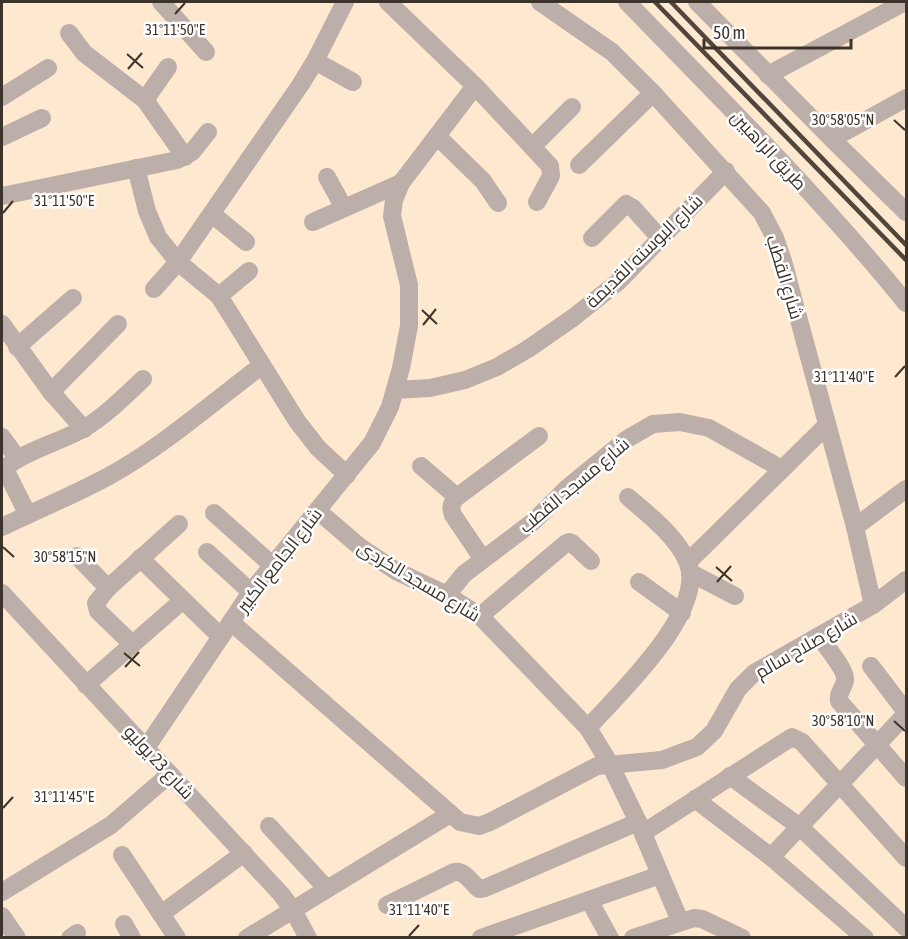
<svg xmlns="http://www.w3.org/2000/svg" width="908" height="939" viewBox="0 0 908 939" font-family="'Asap Condensed',Cairo,sans-serif">
<style>
.lines{fill:none;stroke-linecap:round;stroke-linejoin:round}
.street{stroke:#bcaea8;stroke-width:18}
.rail{stroke:#51463c;stroke-width:4.5}
.ticks{fill:none;stroke:#3c332a;stroke-width:2}
.labels{text-anchor:middle;dominant-baseline:central;stroke-width:5;stroke-linejoin:round;paint-order:stroke}
.street-label{font-size:18px;fill:#3c332a;stroke:#fff}
.ticks-label{font-size:15px;text-anchor:middle;fill:#3c332a;stroke:#fff;stroke-width:5;stroke-linejoin:round;paint-order:stroke}
</style>
<rect width="100%" height="100%" fill="#ffe8d0"/>
<g class="lines">
<!-- street -->
<g class="street">
<polyline points="161,2 206,52"/>
<polyline points="388,2 475,86 550,166 551,176 537,202"/>
<polyline points="540,2 612,52 653,93 762,213 775,238 783,261 855,527 873,605"/>
<path d="M627,2C722,100 820,197 906,303"/>
<polyline points="697,2 832,139 906,212"/>
<polyline points="69,33 84,53 145,100 185,157"/>
<polyline points="315,61 353,82"/>
<polyline points="768,75 905,2"/>
<polyline points="2,97 48,68"/>
<polyline points="145,100 168,67"/>
<polyline points="437,136 483,181 498,203"/>
<polyline points="2,137 42,118"/>
<polyline points="832,139 906,98"/>
<polyline points="532,147 572,107"/>
<polyline points="579,165 653,93"/>
<polyline points="136,168 147,211 158,237 178,262 219,296 297,421 318,448 347,475"/>
<polyline points="327,177 344,208"/>
<polyline points="2,196 177,160 192,152 208,132"/>
<polyline points="212,214 246,242"/>
<polyline points="313,222 401,183"/>
<polyline points="592,238 626,204 633,208 660,238"/>
<polyline points="154,289 178,262 301,84 315,61 345,2"/>
<polyline points="219,296 249,271"/>
<polyline points="2,324 51,392 84,429"/>
<polyline points="17,347 73,298"/>
<polyline points="395,390 430,388 465,380 497,367 528,349 574,317 618,282 726,171"/>
<polyline points="51,392 118,324"/>
<polyline points="2,437 18,459"/>
<polyline points="421,466 457,497"/>
<polyline points="318,511 360,547 396,571 447,595 480,616 588,728 610,764 638,822 680,921"/>
<polyline points="214,513 272,565"/>
<path d="M28,515L7,473L8,466C21,453 64,440 83,429C105,416 124,397 143,379"/>
<path d="M2,527C37,510 74,495 109,476C163,446 212,403 261,366"/>
<polyline points="855,527 906,489"/>
<polyline points="207,552 251,592"/>
<polyline points="77,556 108,588"/>
<polyline points="140,558 221,637"/>
<path d="M482,558L453,515C450,507 451,504 457,497L539,436"/>
<polyline points="688,562 827,425"/>
<polyline points="691,573 735,596"/>
<polyline points="639,582 682,613"/>
<polyline points="2,593 281,894 293,910 308,938"/>
<polyline points="447,595 464,574 534,521 566,489 627,439 653,424 680,422 709,428 782,469"/>
<polyline points="480,616 565,544 569,542 572,543 591,561"/>
<polyline points="231,622 460,822 479,826 490,822 597,766 662,760 697,747 714,731 738,689 754,673 873,605 906,580"/>
<path d="M819,636C825,645 845,669 845,678C846,687 837,691 839,701L906,778"/>
<polyline points="132,644 98,611 96,603 108,588 179,524"/>
<polyline points="871,666 906,712"/>
<polyline points="86,685 183,600"/>
<path d="M588,728C618,694 709,610 687,561C676,536 649,515 628,497"/>
<polyline points="146,748 251,592 372,443 390,407 401,368 409,326 409,285 392,216 394,200 401,183 475,86"/>
<polyline points="730,776 800,827 906,928"/>
<polyline points="695,799 771,857 865,938"/>
<polyline points="269,826 327,889"/>
<polyline points="643,833 792,737 802,742 906,858"/>
<polyline points="122,855 177,938"/>
<polyline points="771,857 906,714"/>
<polyline points="2,892 111,825 170,774"/>
<polyline points="589,900 610,938"/>
<path d="M387,905L454,872C465,870 471,883 479,889L485,888L638,822"/>
<polyline points="161,914 244,853"/>
<polyline points="2,916 17,938"/>
<polyline points="124,924 132,938"/>
<polyline points="70,938 77,933"/>
<polyline points="247,938 450,814"/>
<polyline points="481,938 660,875"/>
<polyline points="633,938 694,918 702,919 742,938"/>
</g>
<!-- rail -->
<g class="rail">
<polyline points="655,2 906,260"/>
<polyline points="671,2 906,245"/>
</g>
</g>
<!-- ticks -->
<path class="ticks" d="M175,14L185,3M127,54L143,68M128,69L142,53M894,120L905,130M3,213L13,201M422,310L437,324M423,325L436,309M895,377L905,366M3,547L14,557M716,567L732,581M717,582L731,566M124,653L140,666M125,667L139,652M894,721L905,731M3,808L13,797M409,936L419,925"/>
<g class="labels">
<!-- street labels -->
<g class="street-label">
<text transform="translate(769 150) rotate(47)">طريق الراهبين</text>
<text transform="translate(644 251) rotate(-44)">شارع البوسته القديمة</text>
<text transform="translate(785 277) rotate(73)">شارع القطب</text>
<text transform="translate(574 485) rotate(-40)">شارع مسجد القطب</text>
<text transform="translate(279 560) rotate(-52)">شارع الجامع الكبير</text>
<text transform="translate(419 581) rotate(31)">شارع مسجد الكردى</text>
<text transform="translate(806 645) rotate(-30)">شارع صلاح سالم</text>
<text transform="translate(159 762) rotate(47)">شارع 23 يوليو</text>
</g>
</g>
<g class="ticks-label">
<text x="175" y="35">31°11'50"E</text>
<text x="843" y="125">30°58'05"N</text>
<text x="64" y="206">31°11'50"E</text>
<text x="844" y="382">31°11'40"E</text>
<text x="65" y="562">30°58'15"N</text>
<text x="843" y="726">30°58'10"N</text>
<text x="64" y="802">31°11'45"E</text>
<text x="419" y="915">31°11'40"E</text>
</g>
<!-- border -->
<rect width="908" height="939" fill="none" stroke="#3c332a" stroke-width="6"/>
<!-- scale -->
<path d="M704 39v9h147v-9" fill="none" stroke="#3c332a" stroke-width="3"/>
<text x="713" y="39" font-size="18" fill="#3c332a" stroke="#ffffff" stroke-width="4.5" paint-order="stroke">50 m</text>
</svg>
